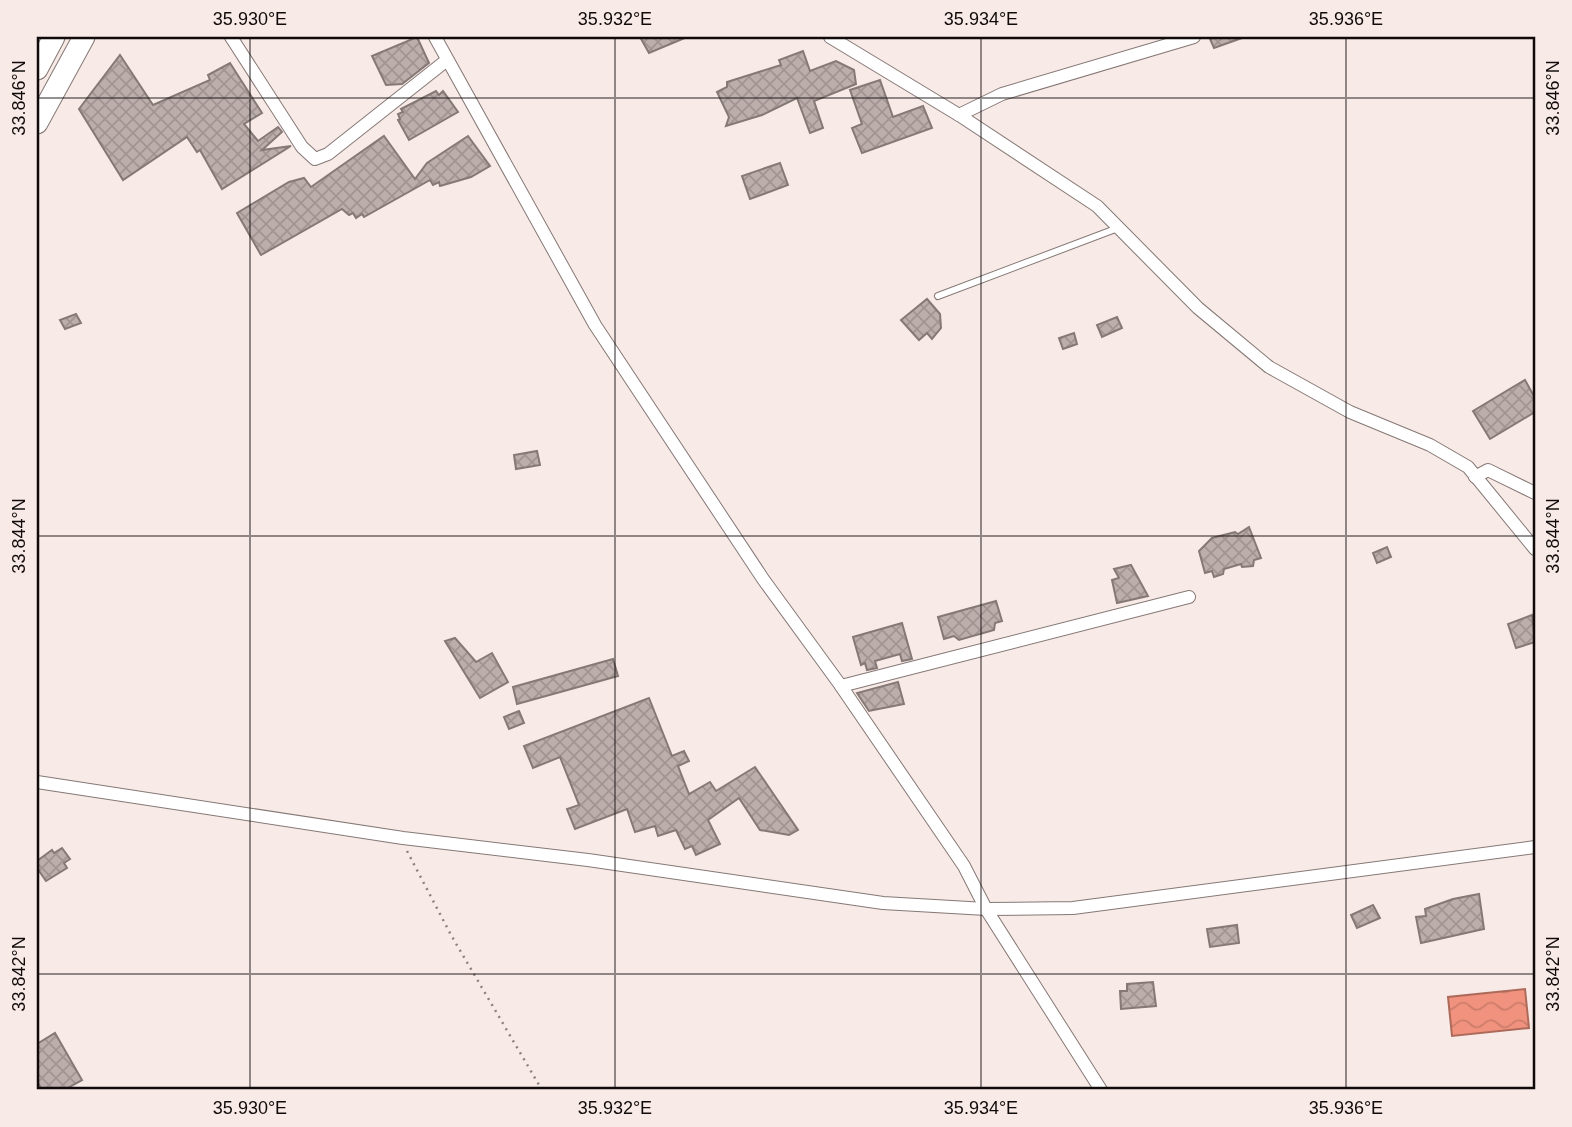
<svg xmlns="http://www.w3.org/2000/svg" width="1572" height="1127" viewBox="0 0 1572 1127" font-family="Helvetica,sans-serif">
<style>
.water{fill:url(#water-waves);stroke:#ad6a5a;stroke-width:2}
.building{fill:url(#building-cross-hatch);stroke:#857976;stroke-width:2}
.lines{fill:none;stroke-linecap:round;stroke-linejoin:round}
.service-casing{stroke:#857875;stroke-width:8}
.minor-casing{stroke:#857875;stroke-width:14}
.trunk-casing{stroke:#857875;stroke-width:23}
.path{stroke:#8c8280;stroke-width:2.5;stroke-dasharray:2 5;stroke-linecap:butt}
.service{stroke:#fff;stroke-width:6}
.minor{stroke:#fff;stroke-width:12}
.trunk{stroke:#fff;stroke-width:21}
.ticks{fill:none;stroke:#100b0a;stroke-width:2;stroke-opacity:0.45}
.neatline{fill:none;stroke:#100b0a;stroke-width:2.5}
.ticks-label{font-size:18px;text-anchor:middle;fill:#100b0a}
</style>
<defs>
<pattern id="water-waves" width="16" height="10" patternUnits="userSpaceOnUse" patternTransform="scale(1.75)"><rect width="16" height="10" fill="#f0927d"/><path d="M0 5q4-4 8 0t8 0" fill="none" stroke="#cd7d6b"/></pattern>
<pattern id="building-cross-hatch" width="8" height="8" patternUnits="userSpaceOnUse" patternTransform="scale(1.75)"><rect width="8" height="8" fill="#bcaeab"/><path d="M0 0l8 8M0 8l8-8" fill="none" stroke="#a19492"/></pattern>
</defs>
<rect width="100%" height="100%" fill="#f8eae7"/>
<!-- water -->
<polygon class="water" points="1525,989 1529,1028 1452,1036 1448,997"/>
<!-- building -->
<g class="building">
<polygon points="417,37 429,63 402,84 386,85 372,56"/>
<polygon points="640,37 687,37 649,53"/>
<polygon points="1217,37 1242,37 1242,38 1214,48 1210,39"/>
<polygon points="803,51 810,71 836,61 854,70 856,84 814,101 823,128 810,133 797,98 762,115 726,126 729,117 717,92 727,87 727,82 781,65 779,60"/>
<polygon points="120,55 153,105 210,80 208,75 230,63 262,113 244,124 258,141 278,127 282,132 262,150 291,146 222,189 200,150 197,152 187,137 123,180 79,109"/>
<polygon points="880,80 893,117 923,106 932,128 862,153 852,128 862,124 850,90"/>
<polygon points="436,91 439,95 443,91 458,112 409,140 398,120 400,119 398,114 403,112 401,109"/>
<polygon points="384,136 415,179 427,163 468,136 490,166 471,177 440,186 439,182 433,185 430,180 364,217 362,214 356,218 353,213 349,215 342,209 261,255 237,213 289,182 304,178 311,187"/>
<polygon points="780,163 788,185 750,199 742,176"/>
<polygon points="927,299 940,314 941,328 932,339 927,333 919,340 901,320"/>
<polygon points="76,314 81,323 65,329 60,320"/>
<polygon points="1117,317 1122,328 1102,337 1097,325"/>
<polygon points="1074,333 1077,344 1063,349 1059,338"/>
<polygon points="1525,380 1535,398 1535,412 1490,439 1473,411"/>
<polygon points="537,451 540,465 516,469 514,455"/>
<polygon points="1249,527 1261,558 1254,560 1253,566 1242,567 1241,564 1224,569 1223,574 1214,577 1212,571 1205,573 1199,551 1212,538 1235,532 1238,534"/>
<polygon points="1387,547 1391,557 1377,563 1373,553"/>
<polygon points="1131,565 1148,596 1117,603 1112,580 1119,578 1114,569"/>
<polygon points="996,601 1002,621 995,623 994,630 959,640 954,636 944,639 938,617"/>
<polygon points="1532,615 1535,642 1516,648 1508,624"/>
<polygon points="902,623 912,659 902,661 900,654 875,661 877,668 867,670 865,663 861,665 853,637"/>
<polygon points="455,638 476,662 492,653 508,682 480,698 445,641"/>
<polygon points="613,659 618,676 517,704 513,687"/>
<polygon points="898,682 904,704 869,711 857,693"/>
<polygon points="649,698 672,756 684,751 689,761 678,766 689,794 710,782 716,791 755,767 798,830 789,835 760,830 739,798 708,820 720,844 696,855 692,846 685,849 676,830 658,836 655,826 635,832 627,809 575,829 567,809 579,805 560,757 533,768 524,746"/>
<polygon points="519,711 524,723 509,729 504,717"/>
<polygon points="62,848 70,859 64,863 67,868 46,881 37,868 37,861 52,850 54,853"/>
<polygon points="1479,894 1484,929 1421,943 1416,917 1426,916 1425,909 1453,899"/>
<polygon points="1373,905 1380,918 1357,928 1351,915"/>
<polygon points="1237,925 1239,943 1210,947 1207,929"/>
<polygon points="1153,982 1156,1006 1121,1009 1120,991 1127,991 1127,984"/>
<polygon points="55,1033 82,1080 64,1090 42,1090 37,1081 37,1044"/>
</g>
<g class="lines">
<defs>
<polyline id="service" points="938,296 1118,228"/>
<g id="minor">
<polyline points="231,37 302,147 315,159 328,154 447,60"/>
<polyline points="435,37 595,325 763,579 841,686 964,866 986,909 1101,1090"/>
<polyline points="830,37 959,115 1097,206 1198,308 1269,367 1350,412 1430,445 1468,467 1535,549"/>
<polyline points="959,115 1002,94 1194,37"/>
<polyline points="1475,477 1488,470 1535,493"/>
<polyline points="841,686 1189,597"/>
<polyline points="37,782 403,838 588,860 883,903 986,909 1073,908 1535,847"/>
</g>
<g id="trunk">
<polyline points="37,69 54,37"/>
<polyline points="37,123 84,37"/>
</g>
</defs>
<!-- service casing -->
<use href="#service" class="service-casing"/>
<!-- minor casing -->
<use href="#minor" class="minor-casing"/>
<!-- trunk casing -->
<use href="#trunk" class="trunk-casing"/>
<!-- path -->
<polyline class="path" points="407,851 451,935 542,1090"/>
<!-- service -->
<use href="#service" class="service"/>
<!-- minor -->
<use href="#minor" class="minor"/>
<!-- trunk -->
<use href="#trunk" class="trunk"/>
</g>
<!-- ticks -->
<path class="ticks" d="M250,37V1090M615,37V1090M981,37V1090M1346,37V1090M37,98H1535M37,536H1535M37,974H1535"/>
<!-- border -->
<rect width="1572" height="1127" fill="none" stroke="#f8eae7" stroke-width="77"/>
<rect x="38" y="38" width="1496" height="1050" class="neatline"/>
<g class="ticks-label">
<text x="250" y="25">35.930°E</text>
<text x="615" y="25">35.932°E</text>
<text x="981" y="25">35.934°E</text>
<text x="1346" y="25">35.936°E</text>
<text transform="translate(19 98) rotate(-90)" y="6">33.846°N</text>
<text transform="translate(1553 98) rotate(-90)" y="6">33.846°N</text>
<text transform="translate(19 536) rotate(-90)" y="6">33.844°N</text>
<text transform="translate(1553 536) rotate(-90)" y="6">33.844°N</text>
<text transform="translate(19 974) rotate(-90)" y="6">33.842°N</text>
<text transform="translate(1553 974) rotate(-90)" y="6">33.842°N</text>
<text x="250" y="1114">35.930°E</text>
<text x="615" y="1114">35.932°E</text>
<text x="981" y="1114">35.934°E</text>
<text x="1346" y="1114">35.936°E</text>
</g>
</svg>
